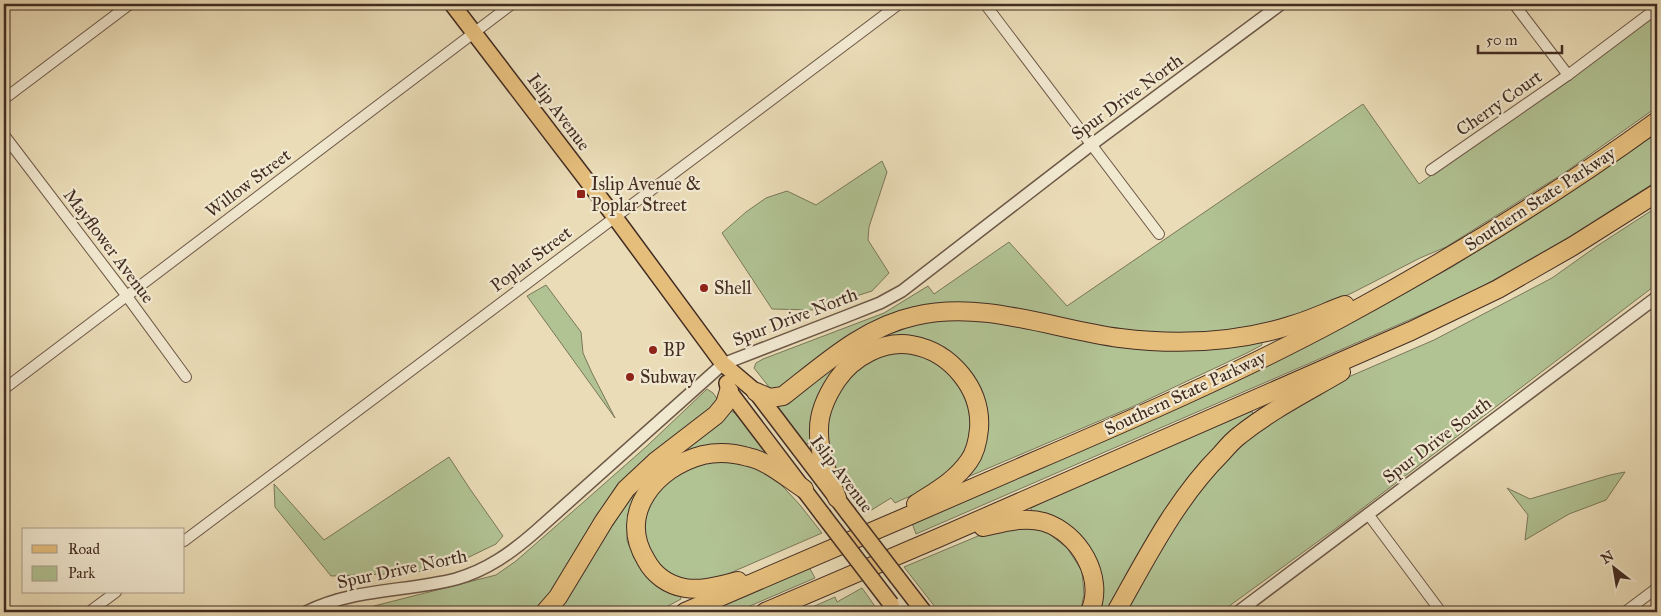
<svg xmlns="http://www.w3.org/2000/svg" width="1661" height="616" viewBox="0 0 1661 616" font-family="'IM FELL Great Primer',serif">
<style>
.green{fill:#b1c293;stroke:#7a775a}
.lines{fill:none;stroke-linecap:round;stroke-linejoin:round}
.minor-casing{stroke:#6d5847;stroke-width:12}
.tertiary-casing{stroke:#6d5847;stroke-width:14}
.primary-casing{stroke:#432c22;stroke-width:18}
.motorway-casing{stroke:#432c22;stroke-width:20}
.minor{stroke:#f1e8d0;stroke-width:10}
.tertiary{stroke:#f1e8d0;stroke-width:11}
.primary{stroke:#e5be7c;stroke-width:15}
.motorway{stroke:#e5be7c;stroke-width:18}
.primary-bridge-casing{stroke:#432c22;stroke-width:18;stroke-linecap:butt}
.primary-bridge{stroke:#e5be7c;stroke-width:15}
.poi-dot{fill:#8f2418;stroke:#f1e8d0;stroke-width:2}
.labels{text-anchor:middle;dominant-baseline:central;stroke-width:4.5;stroke-linejoin:round;paint-order:stroke}
.street-label{font-size:18px;fill:#432c22;stroke:#f1e8d0}
.poi-label{font-size:18px;fill:#432c22;stroke:#f1e8d0;text-anchor:start}
</style>
<rect width="100%" height="100%" fill="#eadcb7"/>
<filter id="stains"><feTurbulence type="fractalNoise" baseFrequency=".004" numOctaves="4"/><feColorMatrix values="0 0 0 0 .2 0 0 0 0 .09 0 0 0 0 .02 0 0 0 .5 -.17"/></filter>
<radialGradient id="worn" r=".72"><stop offset=".6" stop-color="#630" stop-opacity="0"/><stop offset="1" stop-color="#630" stop-opacity=".3"/></radialGradient>
<!-- green -->
<g class="green">
<polygon points="1657,15 1657,107 1564,173 1446,247 1420,258 1352,293 1309,312 1262,326 1213,335 1169,336 910,311 781,390 773,392 754,368 756,363 763,359 884,313 928,286 934,294 1009,242 1067,306 1363,104 1419,184"/>
<polygon points="1657,133 1657,181 1571,236 1469,294 916,534 912,523 1345,326 1452,267 1551,205"/>
<polygon points="882,161 887,172 869,227 868,240 889,273 872,291 812,310 772,309 722,233 746,212 766,198 787,191 816,205"/>
<polygon points="1657,207 1657,284 1342,524 1221,612 1118,612 1169,525 1238,445 1323,388 1434,340 1552,278 1597,246"/>
<polygon points="546,285 581,332 583,353 592,373 615,418 527,296"/>
<polygon points="962,315 1100,340 1261,337 1262,345 1247,353 1132,407 963,479 983,413 941,351 853,353 813,443 806,444 803,446 774,410 777,407 777,402 882,332 928,319"/>
<path d="M906,351C915,353 928,354 936,359C968,381 982,421 962,456C959,461 956,468 952,472C937,487 913,494 895,503L891,498L865,514L848,492L834,466L825,429L834,395L852,369L877,355Z"/>
<polygon points="707,389 713,393 720,403 680,433 564,574 536,612 343,612 370,607 496,575 516,561 587,499 647,446"/>
<path d="M728,410L735,413L738,417L741,415L789,475L768,460L757,454L732,446L707,448L682,455L660,469L637,491L628,514L627,541L639,567L659,585L680,594L681,599L657,612H550C582,570 603,521 638,482C649,469 663,459 676,449C693,436 711,423 728,410Z"/>
<polygon points="1252,411 1254,418 1194,473 1168,506 1107,612 1092,612 1093,569 1031,515 1031,508 1057,495"/>
<polygon points="449,457 470,489 503,536 496,544 467,558 426,571 387,574 331,576 275,507 274,484 324,540"/>
<polygon points="715,459 742,460 773,476 800,505 822,533 714,580 688,583 649,562 640,515 654,487 682,467"/>
<polygon points="1625,472 1606,500 1569,514 1525,540 1528,515 1507,488 1530,499 1610,475"/>
<polygon points="1023,525 1047,532 1067,548 1082,571 1084,595 1080,612 939,612 904,567 1002,526"/>
<polygon points="809,567 815,578 736,612 702,612"/>
<polygon points="862,588 879,612 801,612 835,597 837,602"/>
</g>
<g class="lines">
<defs>
<g id="minor">
<polyline points="985,4 1159,234"/>
<polyline points="1514,4 1568,75"/>
<polyline points="4,99 130,4"/>
<polyline points="4,135 126,295 186,377"/>
<polyline points="1431,170 1568,75 1657,8"/>
<polyline points="4,389 512,4"/>
<polyline points="1368,514 1441,612"/>
<polyline points="184,541 899,4"/>
<polyline points="89,612 116,592"/>
<polyline points="1625,612 1657,588"/>
</g>
<g id="tertiary">
<path d="M306,612C354,588 405,592 456,579C487,570 511,553 535,532L723,364L847,316L880,303L902,291L1091,145L1281,4"/>
<polyline points="1238,612 1657,297"/>
</g>
<g id="primary">
<polyline points="452,4 614,216 723,364 756,392 848,513"/>
<polyline points="727,383 729,391 823,515"/>
<polyline points="897,577 924,612"/>
</g>
<g id="motorway">
<path d="M756,392L770,398L783,396C823,365 864,327 915,316C984,300 1052,329 1120,338C1176,345 1234,343 1289,326C1308,321 1326,312 1345,305"/>
<path d="M837,498C829,476 818,453 819,429C819,411 827,395 837,380C853,357 883,340 912,345C951,352 982,389 979,429C978,439 975,453 969,461C955,481 936,491 916,504"/>
<path d="M983,527C1002,523 1024,516 1044,522C1079,533 1105,577 1090,612"/>
<path d="M738,581C721,585 702,591 685,588C668,585 654,575 646,560C617,513 656,467 703,455C717,452 734,453 748,457C768,461 787,478 804,489"/>
<polyline points="545,612 558,597 604,521 626,489 655,462 716,415 725,404 729,391"/>
<path d="M685,612C799,563 914,514 1028,464C1133,419 1239,373 1341,318C1450,259 1557,194 1657,121"/>
<polyline points="765,612 938,538 1411,331 1498,289 1573,246 1657,193"/>
<path d="M1116,612C1147,557 1176,499 1221,454C1227,447 1233,440 1240,435C1271,410 1307,392 1341,372"/>
</g>
</defs>
<!-- minor casing -->
<use href="#minor" class="minor-casing"/>
<!-- tertiary casing -->
<use href="#tertiary" class="tertiary-casing"/>
<!-- primary casing -->
<use href="#primary" class="primary-casing"/>
<!-- motorway casing -->
<use href="#motorway" class="motorway-casing"/>
<!-- minor -->
<use href="#minor" class="minor"/>
<!-- tertiary -->
<use href="#tertiary" class="tertiary"/>
<!-- primary -->
<use href="#primary" class="primary"/>
<!-- motorway -->
<use href="#motorway" class="motorway"/>
<defs>
<g id="primary-bridge">
<polyline points="848,513 897,577"/>
<polyline points="823,515 891,604"/>
</g>
</defs>
<!-- primary-bridge casing -->
<use href="#primary-bridge" class="primary-bridge-casing"/>
<!-- primary-bridge -->
<use href="#primary-bridge" class="primary-bridge"/>
</g>
<!-- markers -->
<g class="poi-dot">
<rect x="576" y="189" width="10" height="10" rx="2.5"/>
<circle cx="704" cy="288" r="5"/>
<circle cx="653" cy="350" r="5"/>
<circle cx="630" cy="377" r="5"/>
</g>
<g class="labels">
<!-- street labels -->
<g class="street-label">
<text transform="translate(1127 97) rotate(-36)">Spur Drive North</text>
<text transform="translate(1499 103) rotate(-35)">Cherry Court</text>
<text transform="translate(559 112) rotate(53)">Islip Avenue</text>
<text transform="translate(248 183) rotate(-37)">Willow Street</text>
<text transform="translate(1540 199) rotate(-33)">Southern State Parkway</text>
<text transform="translate(109 246) rotate(53)">Mayflower Avenue</text>
<text transform="translate(531 259) rotate(-37)">Poplar Street</text>
<text transform="translate(795 317) rotate(-21)">Spur Drive North</text>
<text transform="translate(1185 393) rotate(-25)">Southern State Parkway</text>
<text transform="translate(1437 440) rotate(-37)">Spur Drive South</text>
<text transform="translate(842 474) rotate(53)">Islip Avenue</text>
<text transform="translate(402 569) rotate(-12)">Spur Drive North</text>
</g>
<!-- poi labels -->
<g class="poi-label">
<text x="591" y="184">Islip Avenue &amp;<tspan x="591" dy="21">Poplar Street</tspan></text>
<text x="714" y="288">Shell</text>
<text x="663" y="350">BP</text>
<text x="640" y="377">Subway</text>
</g>
</g>
<!-- margin -->
<rect width="1661" height="616" fill="none" stroke="#eadcb7" stroke-width="20"/>
<rect x="5" y="5" width="1651" height="606" fill="none" stroke="#432c22" stroke-width="2.5"/>
<rect x="10" y="10" width="1641" height="596" fill="none" stroke="#432c22"/>
<!-- legend -->
<rect x="22" y="528" width="162" height="65" fill="#f1e8d0" stroke="#ab9d8a"/>
<rect x="32" y="545" width="25" height="8" fill="#e5be7c" stroke="#ab9d8a"/>
<text x="68" y="554" font-size="15" fill="#432c22">Road</text>
<rect x="32" y="566" width="25" height="15" fill="#b1c293" stroke="#ab9d8a"/>
<text x="68" y="578" font-size="15" fill="#432c22">Park</text>
<!-- north arrow -->
<g transform="translate(1614 568) rotate(329)" stroke="#f1e8d0" stroke-width="4" paint-order="stroke">
<path d="M0-4L9 19L0 12L-9 19Z" fill="#432c22"/>
<text y="-8" font-size="14" font-weight="bold" text-anchor="middle" fill="#432c22">N</text>
</g>
<!-- scale -->
<path d="M1478 45v8h84v-8" fill="none" stroke="#432c22" stroke-width="2.5"/>
<text x="1486" y="45" font-size="15" fill="#432c22" stroke="#f1e8d0" stroke-width="4" paint-order="stroke">50 m</text>
<rect width="100%" height="100%" filter="url(#stains)"/>
<rect width="100%" height="100%" fill="url(#worn)"/>
</svg>
